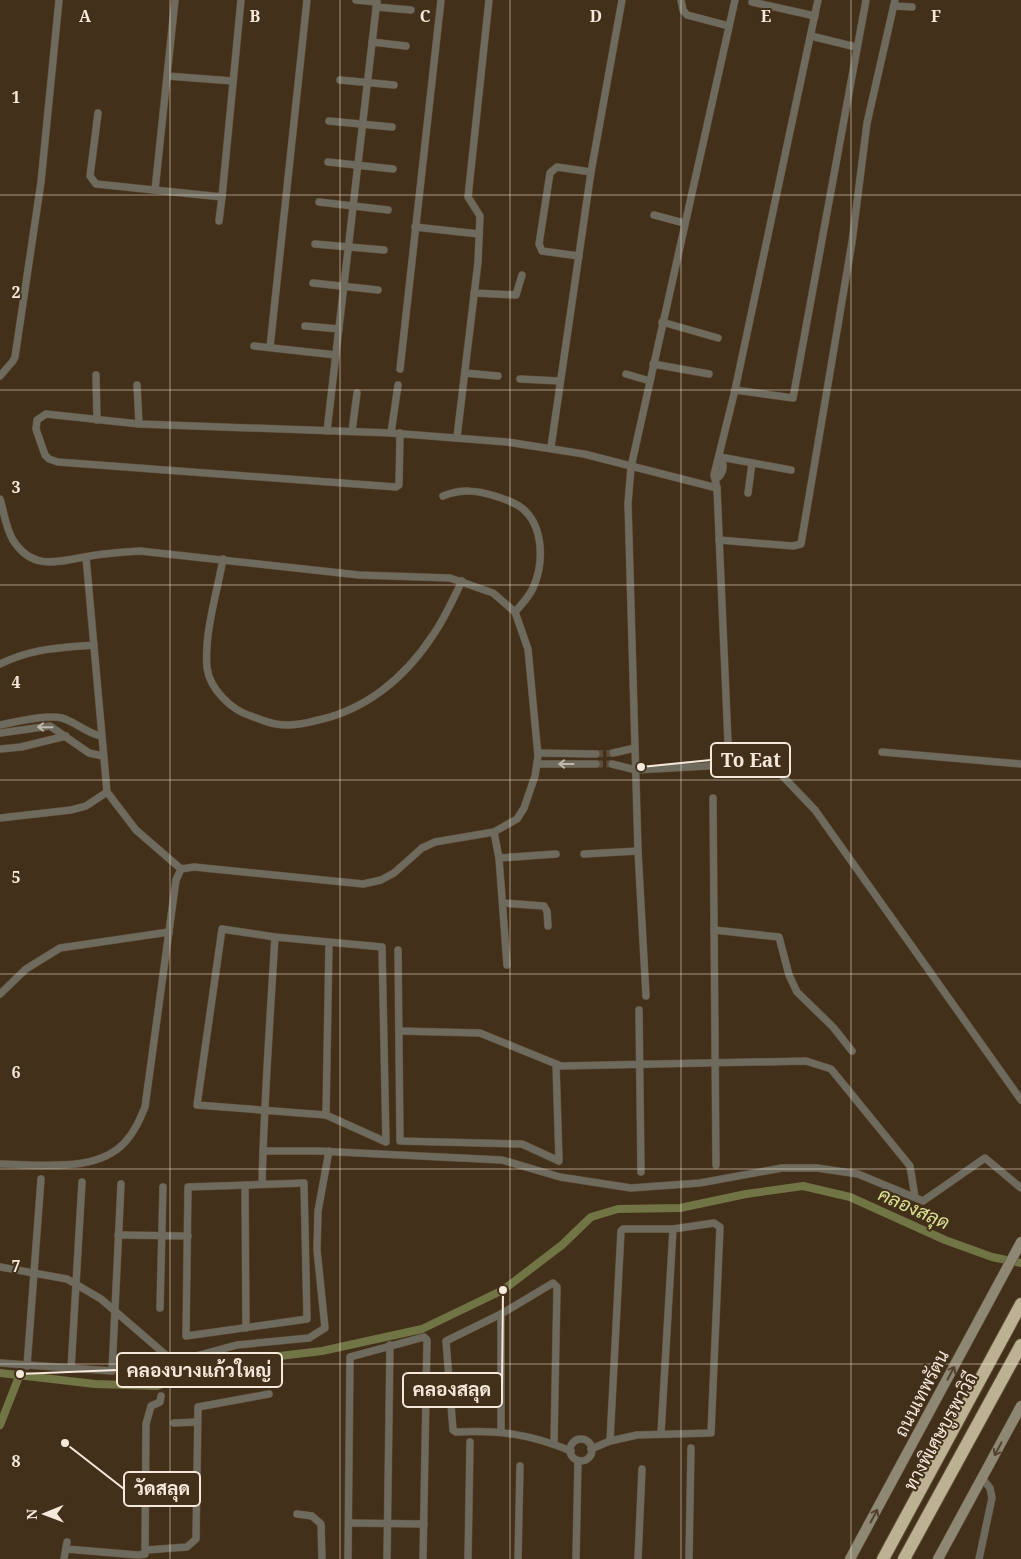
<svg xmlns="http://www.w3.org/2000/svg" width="1021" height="1559" viewBox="0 0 1021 1559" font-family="'Noto Serif',Sarabun,serif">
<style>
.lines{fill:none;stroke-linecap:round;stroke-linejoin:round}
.canal{stroke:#717545;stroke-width:8}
.street-tunnel{stroke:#5e4c37;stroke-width:7;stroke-dasharray:7 3.5;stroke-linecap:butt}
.street-casing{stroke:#604e39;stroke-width:8}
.secondary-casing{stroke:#604e39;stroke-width:11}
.highway-casing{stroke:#604e39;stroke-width:14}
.street{stroke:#6e6a5d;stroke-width:7}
.secondary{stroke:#8e8773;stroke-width:10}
.highway{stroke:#bcb293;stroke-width:12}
.oneway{stroke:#c0b6a9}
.oneway2{stroke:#52412c}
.grid{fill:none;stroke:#f6e9dc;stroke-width:1;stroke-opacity:0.55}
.labels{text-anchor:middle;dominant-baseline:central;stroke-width:4;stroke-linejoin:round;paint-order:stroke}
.street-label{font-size:18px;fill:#f6e9dc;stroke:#43301a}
.water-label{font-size:19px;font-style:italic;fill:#dbe396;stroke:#43301a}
.grid-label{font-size:16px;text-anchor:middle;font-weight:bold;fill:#f6e9dc;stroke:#43301a;stroke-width:4;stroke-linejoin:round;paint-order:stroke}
.leader{fill:none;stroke:#f6e9dc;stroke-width:2}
.callout-dot{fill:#f6e9dc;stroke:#43301a;stroke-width:2}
.callout{fill:#43301a;stroke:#f6e9dc;stroke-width:2}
.callout-label{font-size:19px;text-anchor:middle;font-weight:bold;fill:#f6e9dc}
</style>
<rect width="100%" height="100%" fill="#43301a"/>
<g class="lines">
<!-- canal -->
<g class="canal">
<polyline points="0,1373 95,1384 157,1386 228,1362 322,1351 422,1329 503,1290 562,1245 591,1217 618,1209 680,1208 746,1194 803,1186 850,1197 945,1240 992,1257 1021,1263"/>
<polyline points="0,1425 20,1374"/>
</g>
<!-- street-tunnel -->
<g class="street-tunnel">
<polyline points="596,754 613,753"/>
<polyline points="596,764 612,764"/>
</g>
<defs>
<g id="street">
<polyline points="356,0 377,2"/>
<polyline points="681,0 683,10 687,15 729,26"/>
<polyline points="752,2 815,16"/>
<polyline points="894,6 912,7"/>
<polyline points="376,7 411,10"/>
<polyline points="811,36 856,47"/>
<polyline points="372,42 406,46"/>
<polyline points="167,76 233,81"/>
<polyline points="340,80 394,85"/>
<polyline points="98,113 90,176 96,184 222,197 241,0"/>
<polyline points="329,121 392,127"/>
<polyline points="328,162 393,169"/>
<polyline points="155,190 175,0"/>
<polyline points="319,202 388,210"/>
<polyline points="654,215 684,223"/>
<polyline points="219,221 222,197"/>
<polyline points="415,227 479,234"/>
<polyline points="315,244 384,250"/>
<polyline points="579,256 542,251 539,244 550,173 557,167 591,172"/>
<polyline points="313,283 378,290"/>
<polyline points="474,293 516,295 522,275"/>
<polyline points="662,322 718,338"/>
<polyline points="305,326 339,329"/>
<polyline points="254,346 336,355"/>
<polyline points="270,347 307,0"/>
<polyline points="653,364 709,374"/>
<polyline points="400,369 441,0"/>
<polyline points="465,373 498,376"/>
<polyline points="626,374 650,381"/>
<polyline points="96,375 97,420"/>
<polyline points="0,376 13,361 15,357 41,182 59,0"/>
<polyline points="520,379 560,381"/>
<polyline points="137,385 139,424"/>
<polyline points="735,390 793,398 866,0"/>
<polyline points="327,431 377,0"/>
<polyline points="352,431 357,393"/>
<polyline points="391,433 398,385"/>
<polyline points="400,433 399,485 396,487 58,462 49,459 45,455 36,429 37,420 46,414 139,424 391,433 507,442 584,454 717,488"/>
<polyline points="457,437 478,262 480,216 468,197 489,0"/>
<polyline points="551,447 591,172 622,0"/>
<polyline points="720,457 791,470"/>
<path d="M716,479C724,474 725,464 720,457"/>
<polyline points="748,493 752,463"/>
<path d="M443,496C461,489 476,490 495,496C504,499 515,502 523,509C544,527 544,564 533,588C529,597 521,605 515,612"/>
<path d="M0,499C4,512 6,529 13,540C33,572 60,561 90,556C107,553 123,552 140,551L359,575L450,578L493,593L515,612L528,649L538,756L535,776L524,808L517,819L494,832L435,842L422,848L394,873L381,880L363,884L194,867L181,869L176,880L145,1107C140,1119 135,1131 126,1141C98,1174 39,1164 0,1164"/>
<polyline points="719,540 793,546 801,544 852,242 867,123 895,0"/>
<polyline points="86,557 107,792 136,830 181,869"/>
<path d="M223,559C217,593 204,633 207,668C210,689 231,710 251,716C259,719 268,723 276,724C288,726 303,724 314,721C365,711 405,678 433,635C445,618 453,599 462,581"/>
<path d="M0,664C33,648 58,648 94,645"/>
<path d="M0,725C16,722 47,714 62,718C76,722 86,733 101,736"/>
<polyline points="0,733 50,726 89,753 103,756"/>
<polyline points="0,749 21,747 66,736"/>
<polyline points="882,752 1021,764"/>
<polyline points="538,753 596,754"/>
<polyline points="613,753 635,748"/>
<polyline points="537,764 596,764"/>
<polyline points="612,764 636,770 761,763 773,766 815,810 1021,1100"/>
<polyline points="729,766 717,488 714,475 735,390 818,0"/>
<polyline points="713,798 716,1165"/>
<polyline points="0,818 71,810 86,806 107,792"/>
<polyline points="494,832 499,858 507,965"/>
<polyline points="584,854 638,851"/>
<polyline points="499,858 556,854"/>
<polyline points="503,903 544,906 547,911 548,926"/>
<polyline points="714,930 779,937 789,975 797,992 833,1027 852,1051"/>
<polyline points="398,950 400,1141 522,1144 559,1161 556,1064"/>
<polyline points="0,994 26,969 60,948 169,932"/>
<polyline points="646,996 638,851 628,503 631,467 735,0"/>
<polyline points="639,1010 641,1172"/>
<polyline points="399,1031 480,1033 561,1066 806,1061 831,1069 910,1166 915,1197"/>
<polyline points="326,1115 329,943"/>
<polyline points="263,1151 318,1151 502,1160 560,1177 631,1188 700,1183 782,1168 817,1168 858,1174 923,1201 985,1158 1021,1188"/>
<polygon points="304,1183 307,1319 186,1336 188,1187"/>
<path d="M262,1184C264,1102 270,1019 275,937L382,947L386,1142L326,1115L197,1105L222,929L275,937"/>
<polyline points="245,1185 246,1328"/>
<polyline points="118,1235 188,1236"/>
<polyline points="0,1267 67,1279 101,1299 174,1362 237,1345 309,1338 325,1328 317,1250 318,1211 329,1151"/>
<polyline points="160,1308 163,1187"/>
<polyline points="0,1363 112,1371 121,1184"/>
<polyline points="27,1366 41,1179"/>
<polyline points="71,1369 82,1182"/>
<polyline points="174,1423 197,1422"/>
<polyline points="501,1431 501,1314"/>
<polyline points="661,1433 673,1229"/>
<circle cx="581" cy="1450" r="11"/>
<path d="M554,1444L557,1287L553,1283L501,1314L446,1341L453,1430L456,1432C500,1430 530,1434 571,1451"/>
<polyline points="591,1449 610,1441 637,1435 711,1433 720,1227 714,1223 673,1229 623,1229 621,1231 610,1441"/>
<polyline points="297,1514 312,1516 321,1524 322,1559"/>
<polyline points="349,1523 424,1524"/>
<polyline points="66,1549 138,1555 145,1554 146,1424 151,1406 160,1402 161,1396"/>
<polyline points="146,1550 187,1547 196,1539 198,1407 269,1394"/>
<polyline points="64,1559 67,1542"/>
<polyline points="348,1559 350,1357 424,1337 427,1340 423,1559"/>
<polyline points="387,1559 390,1345"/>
<polyline points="468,1559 470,1442"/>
<polyline points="518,1559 520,1466"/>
<polyline points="576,1559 578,1461"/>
<polyline points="638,1559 642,1469"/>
<polyline points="689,1559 691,1448"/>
<polyline points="979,1559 992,1498 990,1488 982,1478"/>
</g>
<g id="secondary">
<polyline points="850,1559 1021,1242"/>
<polyline points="938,1559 1021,1406"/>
</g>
<g id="highway">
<polyline points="883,1559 1021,1304"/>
<polyline points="904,1559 1021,1345"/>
</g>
</defs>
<!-- street casing -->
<use href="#street" class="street-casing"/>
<!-- secondary casing -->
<use href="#secondary" class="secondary-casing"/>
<!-- highway casing -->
<use href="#highway" class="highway-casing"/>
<!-- street -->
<use href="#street" class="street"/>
<!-- secondary -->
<use href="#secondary" class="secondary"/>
<!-- highway -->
<use href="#highway" class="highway"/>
</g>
<!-- one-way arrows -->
<defs><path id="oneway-shaft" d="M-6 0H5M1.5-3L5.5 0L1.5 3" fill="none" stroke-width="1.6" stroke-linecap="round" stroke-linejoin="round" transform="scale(1.25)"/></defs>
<g class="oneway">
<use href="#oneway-shaft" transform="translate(45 727) rotate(-179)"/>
<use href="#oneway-shaft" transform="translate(566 764) rotate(-180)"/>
</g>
<g class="oneway2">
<use href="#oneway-shaft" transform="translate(951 1373) rotate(-62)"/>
<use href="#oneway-shaft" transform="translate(998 1449) rotate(118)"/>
<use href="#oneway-shaft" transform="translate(874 1516) rotate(-62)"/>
</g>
<!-- grid -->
<path class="grid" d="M170,0V1559M340,0V1559M510,0V1559M681,0V1559M851,0V1559M0,195H1021M0,390H1021M0,585H1021M0,780H1021M0,974H1021M0,1169H1021M0,1364H1021"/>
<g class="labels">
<!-- street labels -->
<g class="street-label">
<text transform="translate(921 1393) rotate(-62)">ถนนเทพรัตน</text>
<text transform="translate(940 1431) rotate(-61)">ทางพิเศษบูรพาวิถี</text>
</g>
<!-- water labels -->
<g class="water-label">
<text transform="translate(914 1208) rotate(24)">คลองสลุด</text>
</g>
</g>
<g class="grid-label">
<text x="85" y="22">A</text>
<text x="255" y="22">B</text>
<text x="425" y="22">C</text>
<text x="596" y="22">D</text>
<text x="766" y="22">E</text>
<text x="936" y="22">F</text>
<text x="16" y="103">1</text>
<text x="16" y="298">2</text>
<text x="16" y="493">3</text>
<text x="16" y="688">4</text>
<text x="16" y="883">5</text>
<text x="16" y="1078">6</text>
<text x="16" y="1272">7</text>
<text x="16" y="1467">8</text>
</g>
<!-- callouts -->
<path class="leader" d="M641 767L711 760M20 1374L117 1370M503 1290L502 1390M65 1443L124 1489"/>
<g class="callout-dot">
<circle cx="641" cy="767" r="5"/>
<circle cx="20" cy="1374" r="5"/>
<circle cx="503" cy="1290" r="5"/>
<circle cx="65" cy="1443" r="5"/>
</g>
<g class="callout">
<rect x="711" y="743" width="79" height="34" rx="5"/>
<rect x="117" y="1353" width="165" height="34" rx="5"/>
<rect x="403" y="1373" width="99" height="34" rx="5"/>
<rect x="124" y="1472" width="76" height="34" rx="5"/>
</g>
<g class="callout-label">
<text x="751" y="767">To Eat</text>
<text x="199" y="1377">คลองบางแก้วใหญ่</text>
<text x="452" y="1396">คลองสลุด</text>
<text x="162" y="1495">วัดสลุด</text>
</g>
<!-- north arrow -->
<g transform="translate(45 1514) rotate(269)" stroke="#43301a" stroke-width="4" paint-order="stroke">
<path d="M0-4L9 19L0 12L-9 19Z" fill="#f6e9dc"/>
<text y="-8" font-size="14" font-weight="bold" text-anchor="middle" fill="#f6e9dc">N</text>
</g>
</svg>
